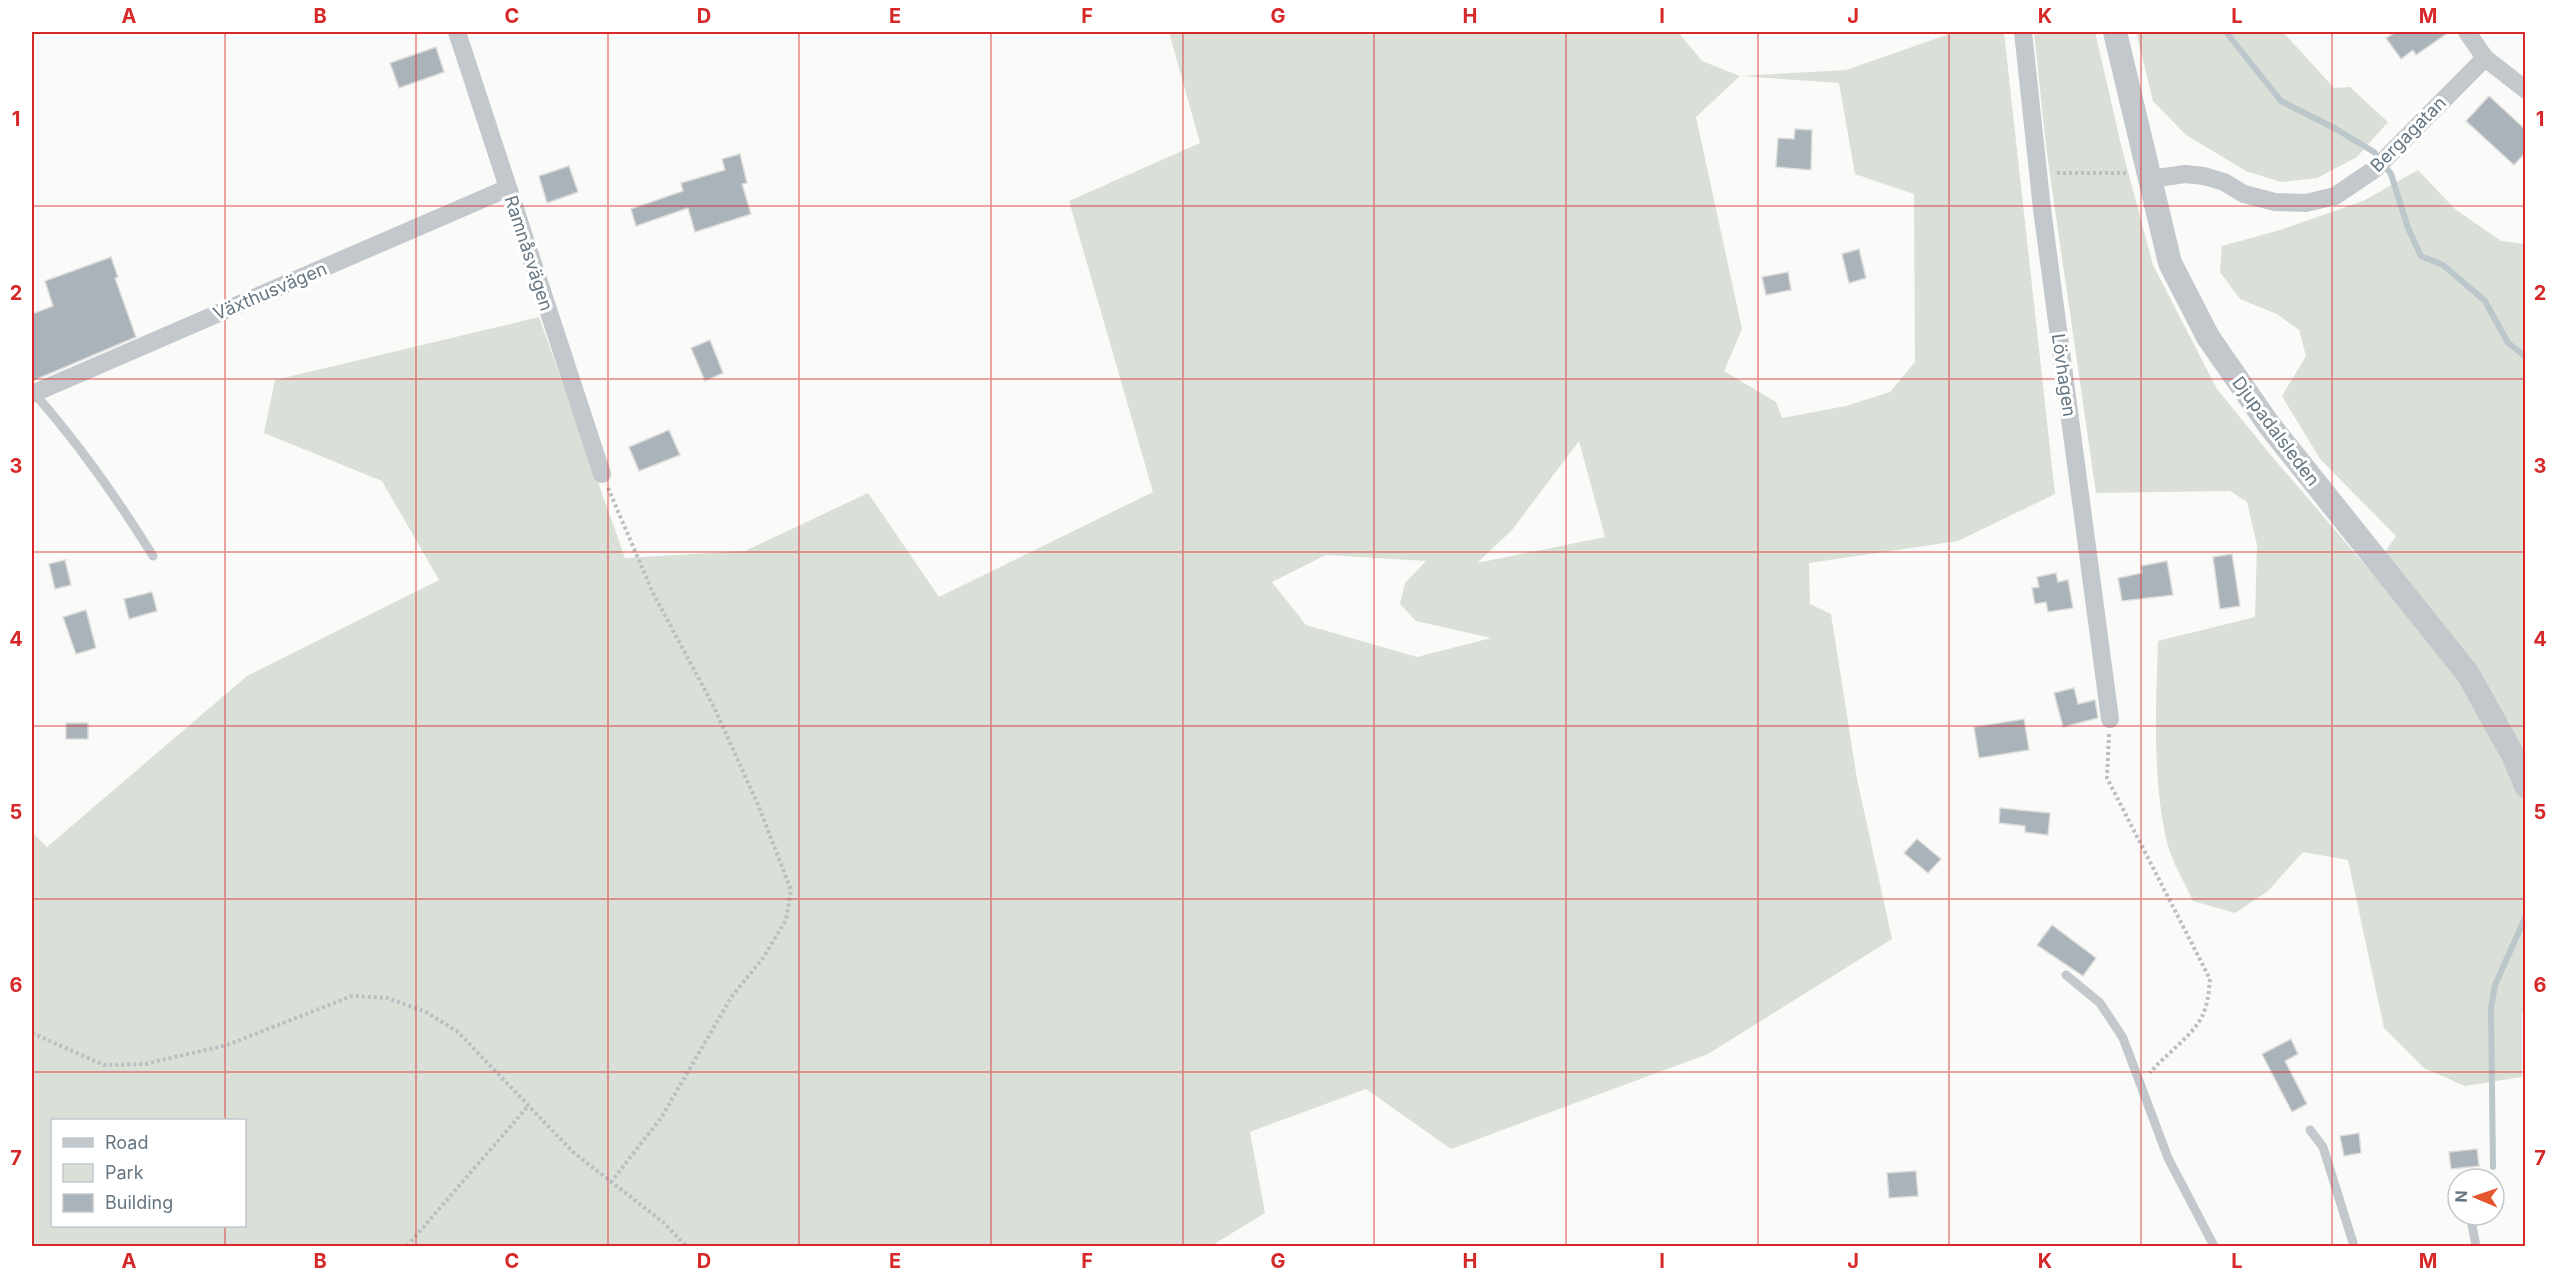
<svg xmlns="http://www.w3.org/2000/svg" width="2557" height="1278" viewBox="0 0 2557 1278" font-family="Inter,sans-serif">
<style>
.green{fill:#dadfd7;fill-rule:evenodd}
.lines{fill:none;stroke-linecap:round;stroke-linejoin:round}
.stream{stroke:#bbc7cb;stroke-width:6}
.building{fill:#aab3b9;stroke:#dcdcda;stroke-width:1.5}
.path{stroke:#bbbfc2;stroke-width:4;stroke-dasharray:3 3;stroke-linecap:butt}
.service{stroke:#c3c8cc;stroke-width:9}
.minor{stroke:#c3c8cc;stroke-width:18}
.tertiary{stroke:#c3c8cc;stroke-width:24}
.grid{fill:none;stroke:#d62828;stroke-width:1.5;stroke-opacity:0.55}
.labels{text-anchor:middle;dominant-baseline:central;stroke-width:6;stroke-linejoin:round;paint-order:stroke}
.street-label{font-size:18px;fill:#657683;stroke:#fff}
.neatline{fill:none;stroke:#d62828;stroke-width:2}
.grid-label{font-size:20px;text-anchor:middle;font-weight:bold;fill:#d62828}
</style>
<rect width="100%" height="100%" fill="#fafaf8"/>
<!-- green -->
<g class="green">
<path d="M1169,32H1678L1702,61L1740,76L1846,70L1955,32H2004L2055,494L1958,541L1809,563L1810,604L1831,614L1857,779L1892,939L1708,1054L1451,1149L1366,1089L1250,1132L1265,1213L1211,1246H32V832L47,847L247,676L439,580L382,481L264,433L275,380L539,317L625,558L745,551L868,493L939,597L1153,492L1069,201L1200,143ZM1740,76L1839,83L1855,174L1914,194L1915,362L1890,392L1846,406L1782,418L1776,402L1724,371L1742,329L1696,117ZM1579,441L1605,537L1477,563L1512,530ZM1326,555L1426,561L1405,583L1400,604L1416,621L1491,638L1417,657L1306,625L1272,582ZM52,1120H244V1226H52Z"/>
<path d="M2034,32H2095L2122,149L2153,265L2217,389L2269,453L2371,572L2396,536L2320,459L2282,396L2306,356L2299,330L2277,314L2240,299L2220,272L2222,246L2280,230L2363,201L2418,170L2455,209L2501,241L2525,244L2526,1006L2522,1015V1077L2465,1086L2424,1068L2384,1028L2348,860L2303,852L2268,891L2235,913L2193,901C2184,881 2170,859 2166,838C2152,774 2156,706 2158,641L2255,617L2257,545L2247,502L2230,491L2096,493L2046,147Z"/>
<polygon points="2136,32 2283,32 2334,88 2350,87 2388,122 2357,157 2317,178 2281,182 2246,171 2186,135 2153,101"/>
</g>
<g class="lines">
<!-- stream -->
<g class="stream">
<polyline points="2226,32 2281,101 2336,129 2374,152 2391,174 2408,228 2421,256 2443,265 2485,301 2508,343 2526,357"/>
<polyline points="2493,1167 2491,1008 2495,985 2526,916"/>
</g>
</g>
<!-- building -->
<g class="building">
<polygon points="2396,32 2449,32 2416,55 2413,50 2401,59 2386,38"/>
<polygon points="436,47 444,72 399,88 390,63"/>
<polygon points="2489,96 2526,130 2526,152 2514,165 2466,121"/>
<polygon points="1795,129 1812,130 1811,170 1776,167 1778,138 1794,139"/>
<polygon points="740,154 747,183 742,184 751,214 695,232 688,208 636,226 631,209 683,191 681,183 725,170 722,159"/>
<polygon points="569,166 578,192 547,203 539,176"/>
<polygon points="1859,249 1866,278 1849,283 1842,254"/>
<polygon points="111,257 118,277 115,278 136,337 32,381 32,314 53,306 45,281"/>
<polygon points="1788,272 1791,290 1766,295 1762,277"/>
<polygon points="710,340 723,373 705,381 691,348"/>
<polygon points="669,430 680,455 639,471 629,447"/>
<polygon points="2232,554 2240,606 2220,609 2213,557"/>
<polygon points="65,560 71,585 55,589 49,564"/>
<polygon points="2167,561 2173,595 2122,601 2118,578 2142,573 2141,566"/>
<polygon points="2056,573 2058,582 2068,580 2073,608 2048,612 2046,602 2035,604 2032,588 2039,587 2037,577"/>
<polygon points="152,592 157,611 129,619 124,599"/>
<polygon points="86,610 96,648 76,654 63,617"/>
<polygon points="2074,688 2078,704 2095,700 2098,718 2063,727 2054,693"/>
<polygon points="2024,719 2029,750 1979,758 1974,727"/>
<rect x="66" y="723" width="22" height="16"/>
<polygon points="2000,808 2050,813 2048,835 2025,832 2025,826 1999,823"/>
<polygon points="1917,839 1941,859 1928,873 1904,853"/>
<polygon points="2052,925 2096,958 2083,976 2037,945"/>
<polygon points="2291,1039 2298,1054 2285,1061 2307,1104 2292,1112 2262,1054"/>
<polygon points="2359,1133 2361,1153 2344,1156 2340,1136"/>
<polygon points="2477,1149 2479,1166 2451,1169 2449,1152"/>
<polygon points="1916,1171 1918,1196 1889,1198 1887,1173"/>
</g>
<g class="lines">
<!-- path -->
<g class="path">
<polyline points="2057,173 2127,173"/>
<polyline points="608,488 653,593 714,707 759,807 791,890 786,920 763,958 732,996 661,1118 611,1182"/>
<path d="M2109,734L2107,778L2210,979C2209,990 2208,1002 2204,1012C2196,1034 2165,1054 2150,1073"/>
<polyline points="32,1033 104,1065 145,1064 227,1045 352,996 388,998 426,1012 458,1032 573,1152 664,1223 686,1246"/>
<polyline points="407,1246 529,1105"/>
</g>
<!-- service -->
<g class="service">
<path d="M34,393C79,444 117,498 153,556"/>
<polyline points="2066,975 2100,1003 2123,1038 2168,1158 2214,1246"/>
<polyline points="2310,1130 2323,1147 2354,1246"/>
<polyline points="2463,1178 2464,1179"/>
<polyline points="2470,1215 2476,1246"/>
</g>
<!-- minor -->
<g class="minor">
<polyline points="457,32 602,474"/>
<polyline points="2023,32 2042,209 2110,719"/>
<polyline points="2467,32 2485,58 2526,90"/>
<polyline points="2150,179 2185,174 2204,176 2224,182 2244,194 2275,202 2306,203 2335,196 2375,169 2485,58"/>
<polyline points="32,394 508,188"/>
</g>
<!-- tertiary -->
<polyline class="tertiary" points="2115,32 2170,263 2208,337 2269,425 2468,674 2514,757 2526,786"/>
</g>
<!-- grid -->
<path class="grid" d="M225,32V1120M416,32V1246M608,32V1246M799,32V1246M991,32V1246M1183,32V1246M1374,32V1246M1566,32V1246M1758,32V1246M1949,32V1246M2141,32V1246M2332,32V1246M32,206H2526M32,379H2526M32,552H2526M32,726H2526M32,899H2526M32,1072H2526M225,1226V1246"/>
<g class="labels">
<!-- street labels -->
<g class="street-label">
<text transform="translate(2408 134) rotate(-45)">Bergagatan</text>
<text transform="translate(529 253) rotate(72)">Ramnåsvägen</text>
<text transform="translate(270 291) rotate(-23)">Växthusvägen</text>
<text transform="translate(2064 375) rotate(82)">Lövhagen</text>
<text transform="translate(2276 431) rotate(53)">Djupadalsleden</text>
</g>
</g>
<!-- border -->
<rect width="2557" height="1278" fill="none" stroke="#ffffff" stroke-width="66"/>
<!-- legend -->
<rect x="51" y="1119" width="195" height="108" fill="#ffffff" stroke="#c1c8cd" stroke-width="1.5"/>
<rect x="63" y="1138" width="30" height="9" fill="#c3c8cc" stroke="#c1c8cd" stroke-width="1.5"/>
<text x="105" y="1149" font-size="18" fill="#657683">Road</text>
<rect x="63" y="1164" width="30" height="18" fill="#dadfd7" stroke="#c1c8cd" stroke-width="1.5"/>
<text x="105" y="1179" font-size="18" fill="#657683">Park</text>
<rect x="63" y="1194" width="30" height="18" fill="#aab3b9" stroke="#c1c8cd" stroke-width="1.5"/>
<text x="105" y="1209" font-size="18" fill="#657683">Building</text>
<!-- north arrow -->
<g transform="translate(2476 1197) rotate(272)"><circle r="28" fill="#ffffff" stroke="#c1c8cd" stroke-width="1.5"/>
<path d="M0-4.5L10 22L0 15L-10 22Z" fill="#e4572e"/>
<text y="-9" font-size="16" font-weight="bold" text-anchor="middle" fill="#657683">N</text>
</g>
<rect x="33" y="33" width="2491" height="1212" class="neatline"/>
<g class="grid-label">
<text x="129" y="23">A</text>
<text x="320" y="23">B</text>
<text x="512" y="23">C</text>
<text x="704" y="23">D</text>
<text x="895" y="23">E</text>
<text x="1087" y="23">F</text>
<text x="1278" y="23">G</text>
<text x="1470" y="23">H</text>
<text x="1662" y="23">I</text>
<text x="1853" y="23">J</text>
<text x="2045" y="23">K</text>
<text x="2237" y="23">L</text>
<text x="2428" y="23">M</text>
<text x="16" y="126">1</text>
<text x="2540" y="126">1</text>
<text x="16" y="300">2</text>
<text x="2540" y="300">2</text>
<text x="16" y="473">3</text>
<text x="2540" y="473">3</text>
<text x="16" y="646">4</text>
<text x="2540" y="646">4</text>
<text x="16" y="819">5</text>
<text x="2540" y="819">5</text>
<text x="16" y="992">6</text>
<text x="2540" y="992">6</text>
<text x="16" y="1165">7</text>
<text x="2540" y="1165">7</text>
<text x="129" y="1268">A</text>
<text x="320" y="1268">B</text>
<text x="512" y="1268">C</text>
<text x="704" y="1268">D</text>
<text x="895" y="1268">E</text>
<text x="1087" y="1268">F</text>
<text x="1278" y="1268">G</text>
<text x="1470" y="1268">H</text>
<text x="1662" y="1268">I</text>
<text x="1853" y="1268">J</text>
<text x="2045" y="1268">K</text>
<text x="2237" y="1268">L</text>
<text x="2428" y="1268">M</text>
</g>
</svg>
